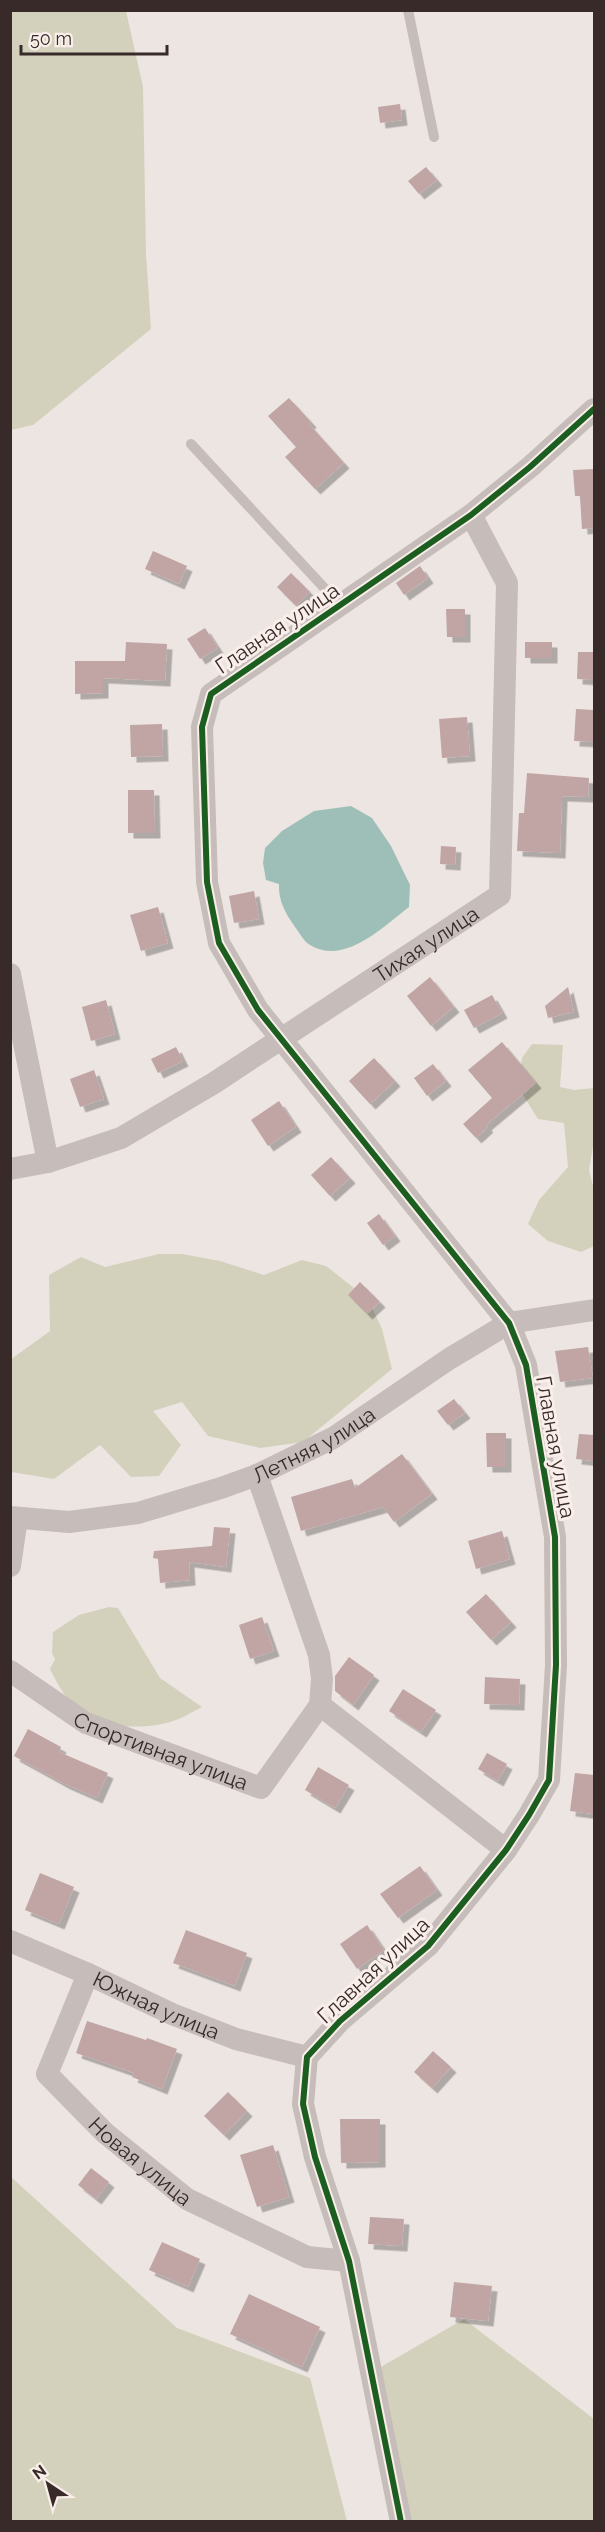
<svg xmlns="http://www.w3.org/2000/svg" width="605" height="2532" viewBox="0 0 605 2532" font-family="Raleway,sans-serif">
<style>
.green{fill:#d3d1bc}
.water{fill:#9ebfb7}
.building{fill:#c0a5a4;filter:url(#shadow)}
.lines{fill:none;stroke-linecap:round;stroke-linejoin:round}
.service{stroke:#c6bdbb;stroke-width:10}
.minor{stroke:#c6bdbb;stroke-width:22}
.cycleway-casing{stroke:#f9eee9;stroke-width:10}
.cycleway{stroke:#1b5e20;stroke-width:6}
.labels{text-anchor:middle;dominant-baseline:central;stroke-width:6;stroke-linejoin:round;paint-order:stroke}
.street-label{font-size:21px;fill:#372a29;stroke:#f9eee9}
</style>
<defs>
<filter id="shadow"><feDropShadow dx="5.5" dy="5.5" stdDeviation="0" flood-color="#0004"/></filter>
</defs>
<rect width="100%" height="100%" fill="#ede5e2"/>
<!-- green -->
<g class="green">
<polygon points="11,10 126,11 143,87 146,253 151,329 33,425 11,430"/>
<polygon points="532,1044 563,1045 560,1087 574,1090 594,1088 594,1141 589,1170 594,1190 594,1246 581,1252 548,1241 528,1224 539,1200 568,1167 564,1123 538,1119 518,1087 522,1058"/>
<polygon points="159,1254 182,1254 220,1261 264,1275 302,1260 326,1266 368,1299 382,1329 392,1369 303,1442 260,1448 208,1436 182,1402 153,1411 181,1445 159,1476 131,1477 100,1445 54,1479 11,1472 10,1360 50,1331 49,1275 81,1257 105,1267"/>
<path d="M109,1607L118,1608L160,1678L202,1707C192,1712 183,1718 173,1721C148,1730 99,1729 79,1711C66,1699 58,1685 50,1669L55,1659L52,1653L53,1632L79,1615Z"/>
<polygon points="10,2176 177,2328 310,2378 347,2521 11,2521"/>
<polygon points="464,2319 594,2419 594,2521 403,2521 379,2368"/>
</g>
<!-- water -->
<path class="water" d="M351,806L372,818L391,846L410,885L409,907C383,927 344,966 310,945C304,942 299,932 295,927C286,914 278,901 279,884L266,880L263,863L265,848L282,831L314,811Z"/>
<!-- building -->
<g class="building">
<polygon points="400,104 402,120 380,123 378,107"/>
<polygon points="426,167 437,180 419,194 408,181"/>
<polygon points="289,398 311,422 309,424 344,463 315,489 285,457 296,447 268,416"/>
<polygon points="594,469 594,528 582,529 580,496 575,496 573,470"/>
<polygon points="153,551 187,566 179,584 145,569"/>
<polygon points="420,566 428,578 404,595 396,583"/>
<polygon points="291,573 310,592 296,606 277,587"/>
<polygon points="446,609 465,609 465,637 447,637"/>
<polygon points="205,628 218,648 200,659 187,639"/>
<polygon points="126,642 167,644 165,681 103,678 103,693 75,694 75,661 125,661"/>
<rect x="525" y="642" width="27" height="16"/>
<polygon points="578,652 594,652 594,680 577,679"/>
<polygon points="576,709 594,710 594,742 574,741"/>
<polygon points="467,717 470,756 442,758 439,719"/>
<polygon points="162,724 163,756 131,757 130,725"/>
<polygon points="527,773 589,778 588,797 562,796 560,853 517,851 519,813 524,813"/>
<polygon points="128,790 154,790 155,833 128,833"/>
<polygon points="441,846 456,847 455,865 440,864"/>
<polygon points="254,891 259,919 234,923 229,896"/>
<polygon points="158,907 168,943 141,951 130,915"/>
<polygon points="430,977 454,1007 431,1026 407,996"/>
<polygon points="568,987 574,1012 548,1018 545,1006"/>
<polygon points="492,995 502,1013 474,1028 464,1010"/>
<polygon points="106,1000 115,1034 91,1041 82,1007"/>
<polygon points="502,1042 536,1083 486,1125 488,1127 476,1138 463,1124 492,1098 468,1070"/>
<polygon points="176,1047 183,1061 158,1073 151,1059"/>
<polygon points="374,1058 395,1081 370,1104 349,1081"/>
<polygon points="433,1064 446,1081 427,1096 414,1078"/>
<polygon points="94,1070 104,1099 80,1107 70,1079"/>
<polygon points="279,1101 296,1127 268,1146 251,1120"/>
<polygon points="331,1157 350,1178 330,1196 311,1175"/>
<polygon points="379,1214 395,1236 383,1245 367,1223"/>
<polygon points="360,1282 380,1302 367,1314 348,1295"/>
<polygon points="588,1347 593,1378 560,1382 555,1351"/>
<polygon points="454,1399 465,1413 448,1425 437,1411"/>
<polygon points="486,1433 506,1433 506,1467 487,1467"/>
<polygon points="579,1434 594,1435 594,1461 576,1459"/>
<polygon points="402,1454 432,1494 394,1522 383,1507 301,1531 291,1497 352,1479 355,1488"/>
<polygon points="214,1527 230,1528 226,1567 189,1562 190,1580 160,1583 158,1559 153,1558 154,1551 212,1546"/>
<polygon points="502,1531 510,1559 476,1569 468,1541"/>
<polygon points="486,1594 511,1622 491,1640 466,1612"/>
<polygon points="262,1617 274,1651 250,1659 239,1625"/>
<polygon points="349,1657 374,1675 353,1705 335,1691 335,1676"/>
<polygon points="485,1677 520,1679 519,1705 484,1704"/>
<polygon points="403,1689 436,1710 421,1732 389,1711"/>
<polygon points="28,1729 61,1747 59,1752 108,1773 97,1798 65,1784 14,1756"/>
<polygon points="487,1753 507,1764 498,1781 478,1769"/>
<polygon points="318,1767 349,1785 335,1808 305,1790"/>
<polygon points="575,1773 594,1775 594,1814 570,1811"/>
<polygon points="420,1866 437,1890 398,1918 380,1894"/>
<polygon points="40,1873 74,1887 59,1924 25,1910"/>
<polygon points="367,1925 384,1950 357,1969 340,1944"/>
<polygon points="186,1930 247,1953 235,1986 173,1963"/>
<polygon points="87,2021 146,2040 147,2038 177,2049 162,2089 132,2077 134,2073 76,2053"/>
<polygon points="433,2051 451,2067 432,2088 414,2072"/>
<polygon points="228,2092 247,2111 224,2135 204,2116"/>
<polygon points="340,2119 380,2119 380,2162 341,2163"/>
<polygon points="273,2145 289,2197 257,2207 240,2155"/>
<polygon points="91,2168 109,2182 96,2199 78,2185"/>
<polygon points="370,2217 404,2219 402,2246 368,2244"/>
<polygon points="162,2242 200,2259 188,2287 149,2270"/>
<polygon points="454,2282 492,2286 488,2321 450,2317"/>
<polygon points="249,2294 320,2327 302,2367 230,2334"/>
</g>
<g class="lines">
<!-- service -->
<g class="service">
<polyline points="408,10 434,137"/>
<polyline points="191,444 340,605"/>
</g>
<!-- minor -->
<g class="minor">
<polyline points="10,974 48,1162"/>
<path id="s1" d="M10,1169L48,1162L121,1138L214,1083L500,895L507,583L471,515"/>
<path id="s2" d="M10,1517L69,1522L138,1513L221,1488L257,1475L333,1438L449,1359L509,1323L594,1310"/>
<polyline points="10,1566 17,1518"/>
<path id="s3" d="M10,1671L86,1723L261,1788L320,1705L322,1679L319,1655L257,1475"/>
<polyline points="320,1705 506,1850"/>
<path id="s4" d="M10,1941L88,1974L172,2014L236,2039L307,2057"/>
<path id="s5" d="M88,1974L47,2074L105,2133L187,2199L307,2257L349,2261"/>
<polyline points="401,2522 349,2261 315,2157 303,2104 307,2057 340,2021 428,1946 506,1850 529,1815 549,1780 556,1665 555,1537 526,1365 509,1323 258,1010 219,943 207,882 202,727 211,694 471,515 530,467 594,409"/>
</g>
<defs>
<polyline id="cycleway" points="401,2522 349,2261 315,2157 303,2104 307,2057 340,2021 428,1946 506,1850 529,1815 549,1780 556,1665 555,1537 526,1365 509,1323 258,1010 219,943 207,882 202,727 211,694 471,515 530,467 594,409"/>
</defs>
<!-- cycleway casing -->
<use href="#cycleway" class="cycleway-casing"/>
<!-- cycleway -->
<use href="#cycleway" class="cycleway"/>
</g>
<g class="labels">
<!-- street labels -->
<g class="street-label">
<text transform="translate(277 628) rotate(-34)">Главная улица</text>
<text stroke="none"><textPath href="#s1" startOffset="477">Тихая улица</textPath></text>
<text stroke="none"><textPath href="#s2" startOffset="318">Летняя улица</textPath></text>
<text transform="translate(556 1447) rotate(80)">Главная улица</text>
<text stroke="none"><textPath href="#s3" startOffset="172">Спортивная улица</textPath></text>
<text transform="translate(373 1970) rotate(-43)">Главная улица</text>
<text stroke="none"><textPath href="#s4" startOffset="160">Южная улица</textPath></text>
<text stroke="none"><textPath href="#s5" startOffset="236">Новая улица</textPath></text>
</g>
</g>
<!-- border -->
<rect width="605" height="2532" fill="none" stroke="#372a29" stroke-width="24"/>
<!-- north arrow -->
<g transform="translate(48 2484) rotate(324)" stroke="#f9eee9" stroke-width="4.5" paint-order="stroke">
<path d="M0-4.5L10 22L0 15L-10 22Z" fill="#372a29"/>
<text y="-9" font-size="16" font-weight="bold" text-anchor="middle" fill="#372a29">N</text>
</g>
<!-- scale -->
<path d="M21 45v9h146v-9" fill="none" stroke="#372a29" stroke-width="3"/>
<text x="30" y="45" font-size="18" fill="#372a29" stroke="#f9eee9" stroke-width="4.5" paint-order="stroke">50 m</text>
</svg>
